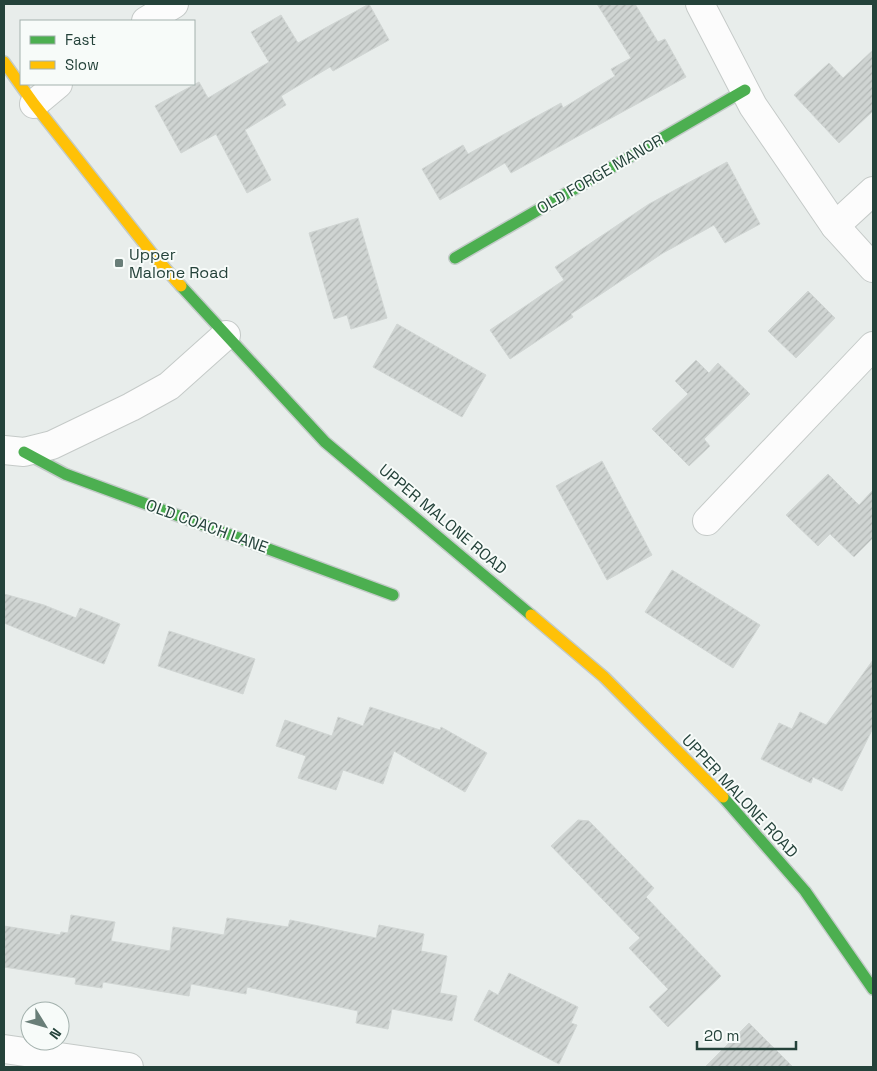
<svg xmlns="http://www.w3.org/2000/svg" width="877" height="1071" viewBox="0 0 877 1071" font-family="'Space Grotesk',sans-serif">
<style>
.building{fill:url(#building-hatch);stroke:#d1d6d4}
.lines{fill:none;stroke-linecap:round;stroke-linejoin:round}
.street-casing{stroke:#c5cac8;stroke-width:30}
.fast-casing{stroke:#c3cbc8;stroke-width:14}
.slow-casing{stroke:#c3cbc8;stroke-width:14}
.street{stroke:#fcfcfc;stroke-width:28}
.fast{stroke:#4caf50;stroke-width:11}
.slow{stroke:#ffc107;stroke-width:11}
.poi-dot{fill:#697e78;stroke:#f7fbf9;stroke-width:2}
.labels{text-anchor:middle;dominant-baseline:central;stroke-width:4;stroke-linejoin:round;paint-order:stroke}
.street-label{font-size:16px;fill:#24423a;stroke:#f7fbf9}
.poi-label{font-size:16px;fill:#24423a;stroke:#f7fbf9;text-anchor:start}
</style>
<defs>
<pattern id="building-hatch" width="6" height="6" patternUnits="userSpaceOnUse" patternTransform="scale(1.25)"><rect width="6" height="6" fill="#cfd4d2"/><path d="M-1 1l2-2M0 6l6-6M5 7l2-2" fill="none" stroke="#b2b7b5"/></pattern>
</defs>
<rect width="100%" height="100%" fill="#e8edeb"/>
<!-- building -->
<g class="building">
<polygon points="369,4 389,40 333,71 330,67 281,96 286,105 245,130 271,180 247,193 216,134 181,153 155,106 199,82 208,98 269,62 251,32 281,15 298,43"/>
<polygon points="597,4 635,4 658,42 665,39 686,77 511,173 505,163 440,200 422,169 463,145 468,154 561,103 563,108 615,76 611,69 631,58"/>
<polygon points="873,50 873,111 839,143 794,95 829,63 843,78"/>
<polygon points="727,162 760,224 725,243 714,225 663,253 571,314 573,317 510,359 490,330 564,280 555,267 649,204"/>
<polygon points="358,218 387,318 351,329 347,315 334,319 309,233"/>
<polygon points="808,291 835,318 796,358 768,331"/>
<polygon points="397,324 486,375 462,417 373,367"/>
<polygon points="696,360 709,373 718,363 750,394 704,439 710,446 689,466 652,429 688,394 675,381"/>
<polygon points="602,461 652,555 607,580 556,486"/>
<polygon points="828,474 859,505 873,490 873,538 854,557 830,534 818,546 786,515"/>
<polygon points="672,570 760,625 733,668 645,612"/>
<polygon points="4,594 44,605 76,618 80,608 120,624 104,664 4,623"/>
<polygon points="169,631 255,659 243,694 158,666"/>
<polygon points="873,660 873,728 842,791 813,777 811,783 761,759 779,723 792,729 800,712 826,725"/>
<polygon points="370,707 440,730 441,727 487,753 465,792 394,751 383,784 343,770 336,790 298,778 306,756 276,746 285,720 332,736 338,717 363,726"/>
<polygon points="578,820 589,821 654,888 646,897 721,976 668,1027 649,1007 668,989 629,948 640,938 551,846"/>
<polygon points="71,915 115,922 111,941 170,951 173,927 224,935 227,918 288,927 290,920 376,938 379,925 424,934 421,951 447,956 440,993 457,996 452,1021 392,1009 388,1029 356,1023 358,1011 247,987 246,994 191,984 189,996 103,982 102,988 75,984 76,978 4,967 4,926 60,935 61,932 68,933"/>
<polygon points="509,973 578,1007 571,1023 577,1025 559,1064 474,1020 489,990 498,995"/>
<polygon points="749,1023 793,1067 705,1067"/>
</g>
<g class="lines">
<defs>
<g id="street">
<polyline points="700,4 753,106 835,226 873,268"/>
<polyline points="146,21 174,4"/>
<polyline points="34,104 58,84"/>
<polyline points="835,226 873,191"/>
<polyline points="4,450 24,452 52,445 131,407 169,386 226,335"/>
<polyline points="707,521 873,346"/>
<polyline points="4,1049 129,1067"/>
</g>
<g id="fast">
<polyline points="455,258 745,90"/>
<polyline points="181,286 325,442 531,615"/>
<polyline points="24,452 65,474 393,595"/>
<polyline points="723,797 805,891 873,989"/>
</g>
<g id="slow">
<polyline points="4,62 34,104 154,256 181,286"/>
<polyline points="531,615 604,677 723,797"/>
</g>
</defs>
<!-- street casing -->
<use href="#street" class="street-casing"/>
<!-- fast casing -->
<use href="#fast" class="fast-casing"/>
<!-- slow casing -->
<use href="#slow" class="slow-casing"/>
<!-- street -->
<use href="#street" class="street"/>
<!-- fast -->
<use href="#fast" class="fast"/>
<!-- slow -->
<use href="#slow" class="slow"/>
</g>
<!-- markers -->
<rect class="poi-dot" x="114" y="258" width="10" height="10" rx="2.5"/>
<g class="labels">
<!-- street labels -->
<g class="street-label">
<text transform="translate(600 174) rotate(-30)">OLD FORGE MANOR</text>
<text transform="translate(443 519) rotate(40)">UPPER MALONE ROAD</text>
<text transform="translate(207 526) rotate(20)">OLD COACH LANE</text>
<text transform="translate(740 796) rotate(47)">UPPER MALONE ROAD</text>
</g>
<!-- poi labels -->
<g class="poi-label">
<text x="129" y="254">Upper<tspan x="129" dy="18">Malone Road</tspan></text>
</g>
</g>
<!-- border -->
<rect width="877" height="1071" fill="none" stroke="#24423a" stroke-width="10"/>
<!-- legend -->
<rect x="20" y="20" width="175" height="65" fill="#f7fbf9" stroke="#a3b1ad"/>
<rect x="30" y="36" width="25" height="8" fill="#4caf50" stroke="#a3b1ad"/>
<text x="65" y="45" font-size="15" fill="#24423a">Fast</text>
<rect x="30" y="61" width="25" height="8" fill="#ffc107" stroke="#a3b1ad"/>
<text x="65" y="70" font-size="15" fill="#24423a">Slow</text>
<!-- north arrow -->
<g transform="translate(45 1026) rotate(127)"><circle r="24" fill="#f7fbf9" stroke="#a3b1ad"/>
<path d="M0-4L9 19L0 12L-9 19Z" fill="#697e78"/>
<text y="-8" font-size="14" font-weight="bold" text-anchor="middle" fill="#24423a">N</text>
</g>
<!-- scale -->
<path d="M697 1041v8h99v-8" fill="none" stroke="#24423a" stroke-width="2.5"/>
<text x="704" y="1041" font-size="15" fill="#24423a" stroke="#f7fbf9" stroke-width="4" paint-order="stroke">20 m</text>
</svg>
